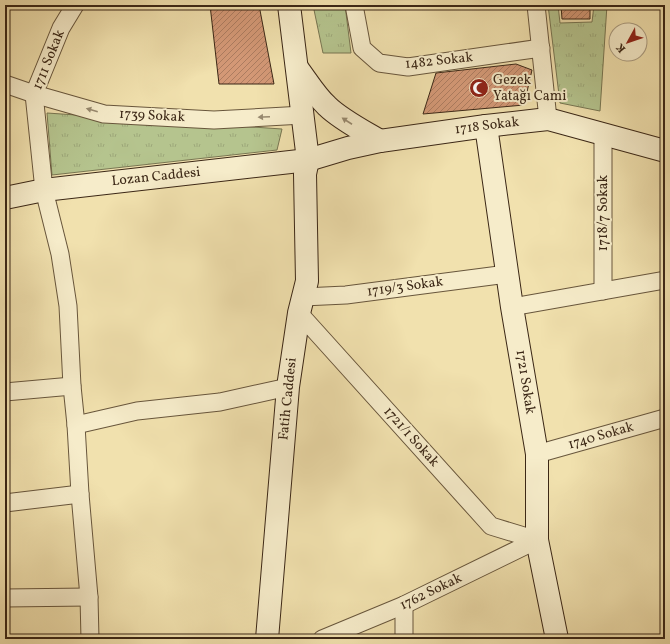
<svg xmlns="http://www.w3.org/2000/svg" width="670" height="644" viewBox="0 0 670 644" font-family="Vollkorn,serif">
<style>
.grass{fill:url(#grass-tufts);stroke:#787652}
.building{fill:url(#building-hatch);stroke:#3b2716}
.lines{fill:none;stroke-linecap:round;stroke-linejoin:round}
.street-casing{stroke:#68563c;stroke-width:19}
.secondary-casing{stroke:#3b2716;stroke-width:24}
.street{stroke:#f6ecca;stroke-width:17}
.secondary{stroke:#f6ecca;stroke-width:22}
.oneway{fill:#988a70}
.labels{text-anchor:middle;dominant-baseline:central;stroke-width:4;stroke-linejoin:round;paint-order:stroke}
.street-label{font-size:14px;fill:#3b2716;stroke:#f6ecca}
.poi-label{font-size:14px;fill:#3b2716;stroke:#f6ecca;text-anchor:start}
</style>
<defs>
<pattern id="grass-tufts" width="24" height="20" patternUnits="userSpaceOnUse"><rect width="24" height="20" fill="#b5c48e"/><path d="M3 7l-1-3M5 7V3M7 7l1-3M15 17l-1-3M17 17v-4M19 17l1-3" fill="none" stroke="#9da87a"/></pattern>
<pattern id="building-hatch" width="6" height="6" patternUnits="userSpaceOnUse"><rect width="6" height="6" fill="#d39876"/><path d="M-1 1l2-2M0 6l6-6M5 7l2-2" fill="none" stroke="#ac7c60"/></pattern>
</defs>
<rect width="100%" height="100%" fill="#f1e1ae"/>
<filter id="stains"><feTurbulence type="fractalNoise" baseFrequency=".005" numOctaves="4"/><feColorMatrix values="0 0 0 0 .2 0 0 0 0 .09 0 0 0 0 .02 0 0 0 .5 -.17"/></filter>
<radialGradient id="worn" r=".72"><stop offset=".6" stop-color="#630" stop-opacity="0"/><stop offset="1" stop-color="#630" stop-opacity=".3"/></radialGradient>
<!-- grass -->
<g class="grass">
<polygon points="313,5 345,5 351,53 323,53"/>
<polygon points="548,5 558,5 560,23 592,22 594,5 607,5 600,111 560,103"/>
<polygon points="47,113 282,129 277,150 52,175"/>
</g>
<!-- building -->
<g class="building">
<polygon points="210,5 259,5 274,84 219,84"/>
<polygon points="561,5 590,5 590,19 562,19"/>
<polygon points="516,64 532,70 524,105 423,114 436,73"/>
</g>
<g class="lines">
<defs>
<g id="street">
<polyline points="75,5 61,28 34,94 44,190 60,254 68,306 72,386 76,425 80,494 89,597 90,639"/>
<polyline points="354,5 362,48 379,63 408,67 541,48"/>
<polyline points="536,5 548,119"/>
<polyline points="5,84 34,94 104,114 214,120 303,115"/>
<polyline points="603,291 603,134"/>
<polyline points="303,297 346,295 507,274"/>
<polyline points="512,307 665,280"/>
<polyline points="299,313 491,526 537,540"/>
<polyline points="5,392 72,386"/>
<polyline points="76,425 137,411 220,402 288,387"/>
<polyline points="537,454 665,418"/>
<polyline points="5,503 80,494"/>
<polyline points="5,598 89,597"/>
<polyline points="322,639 404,605 537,540"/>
<polyline points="404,639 404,605"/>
</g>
<g id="secondary">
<path d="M298,69C307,81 316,96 327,106C340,119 363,131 380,141"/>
<polyline points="486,126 512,307 537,454 537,540 557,639"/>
<polyline points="5,198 44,190 308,160 348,148 380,141 486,126 548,119 665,151"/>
<polyline points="267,639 288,387 299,313 307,281 305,174 308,160 289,5"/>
</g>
</defs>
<!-- street casing -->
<use href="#street" class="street-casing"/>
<!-- secondary casing -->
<use href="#secondary" class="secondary-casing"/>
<!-- street -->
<use href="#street" class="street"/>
<!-- secondary -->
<use href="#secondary" class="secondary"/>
</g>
<!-- one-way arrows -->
<defs><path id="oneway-solid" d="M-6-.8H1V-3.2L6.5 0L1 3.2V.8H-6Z"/></defs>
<g class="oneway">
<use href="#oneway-solid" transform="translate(92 110) rotate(-164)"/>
<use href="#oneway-solid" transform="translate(264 117) rotate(177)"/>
<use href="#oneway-solid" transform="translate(347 121) rotate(-147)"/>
</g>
<!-- icons -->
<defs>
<symbol id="mosque-disc" viewBox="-11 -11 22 22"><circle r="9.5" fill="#8f2418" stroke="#f6ecca"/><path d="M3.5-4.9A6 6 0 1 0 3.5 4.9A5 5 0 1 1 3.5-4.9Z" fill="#fff"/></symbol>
</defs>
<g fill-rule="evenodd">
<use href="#mosque-disc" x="468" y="77" width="22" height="22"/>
</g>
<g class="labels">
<!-- street labels -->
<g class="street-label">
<text transform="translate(49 60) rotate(-68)">1711 Sokak</text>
<text transform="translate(439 61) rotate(-6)">1482 Sokak</text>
<text transform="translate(152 116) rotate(3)">1739 Sokak</text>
<text transform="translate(487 126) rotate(-7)">1718 Sokak</text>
<text transform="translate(156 177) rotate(-6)">Lozan Caddesi</text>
<text transform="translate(603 213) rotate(-90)">1718/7 Sokak</text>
<text transform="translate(405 287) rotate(-8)">1719/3 Sokak</text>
<text transform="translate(525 382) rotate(81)">1721 Sokak</text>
<text transform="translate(288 399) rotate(-84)">Fatih Caddesi</text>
<text transform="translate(601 436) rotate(-16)">1740 Sokak</text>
<text transform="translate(411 437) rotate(48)">1721/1 Sokak</text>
<text transform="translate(431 592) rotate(-26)">1762 Sokak</text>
</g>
<!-- poi labels -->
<g class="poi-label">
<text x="493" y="80">Gezek<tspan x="493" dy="16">Yatağı Cami</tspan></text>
</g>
</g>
<!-- margin -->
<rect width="670" height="644" fill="none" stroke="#f1e1ae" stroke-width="20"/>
<rect x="6" y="6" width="658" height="632" fill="none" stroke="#3b2716" stroke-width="2"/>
<rect x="10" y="10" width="650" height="624" fill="none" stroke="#3b2716"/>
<!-- north arrow -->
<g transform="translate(628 42) rotate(230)"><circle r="19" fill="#f6ecca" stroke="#ab9d82"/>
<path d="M0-3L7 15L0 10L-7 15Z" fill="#8f2418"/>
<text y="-6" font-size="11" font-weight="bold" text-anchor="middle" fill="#3b2716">K</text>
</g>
<rect width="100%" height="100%" filter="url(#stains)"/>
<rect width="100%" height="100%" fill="url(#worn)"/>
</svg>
